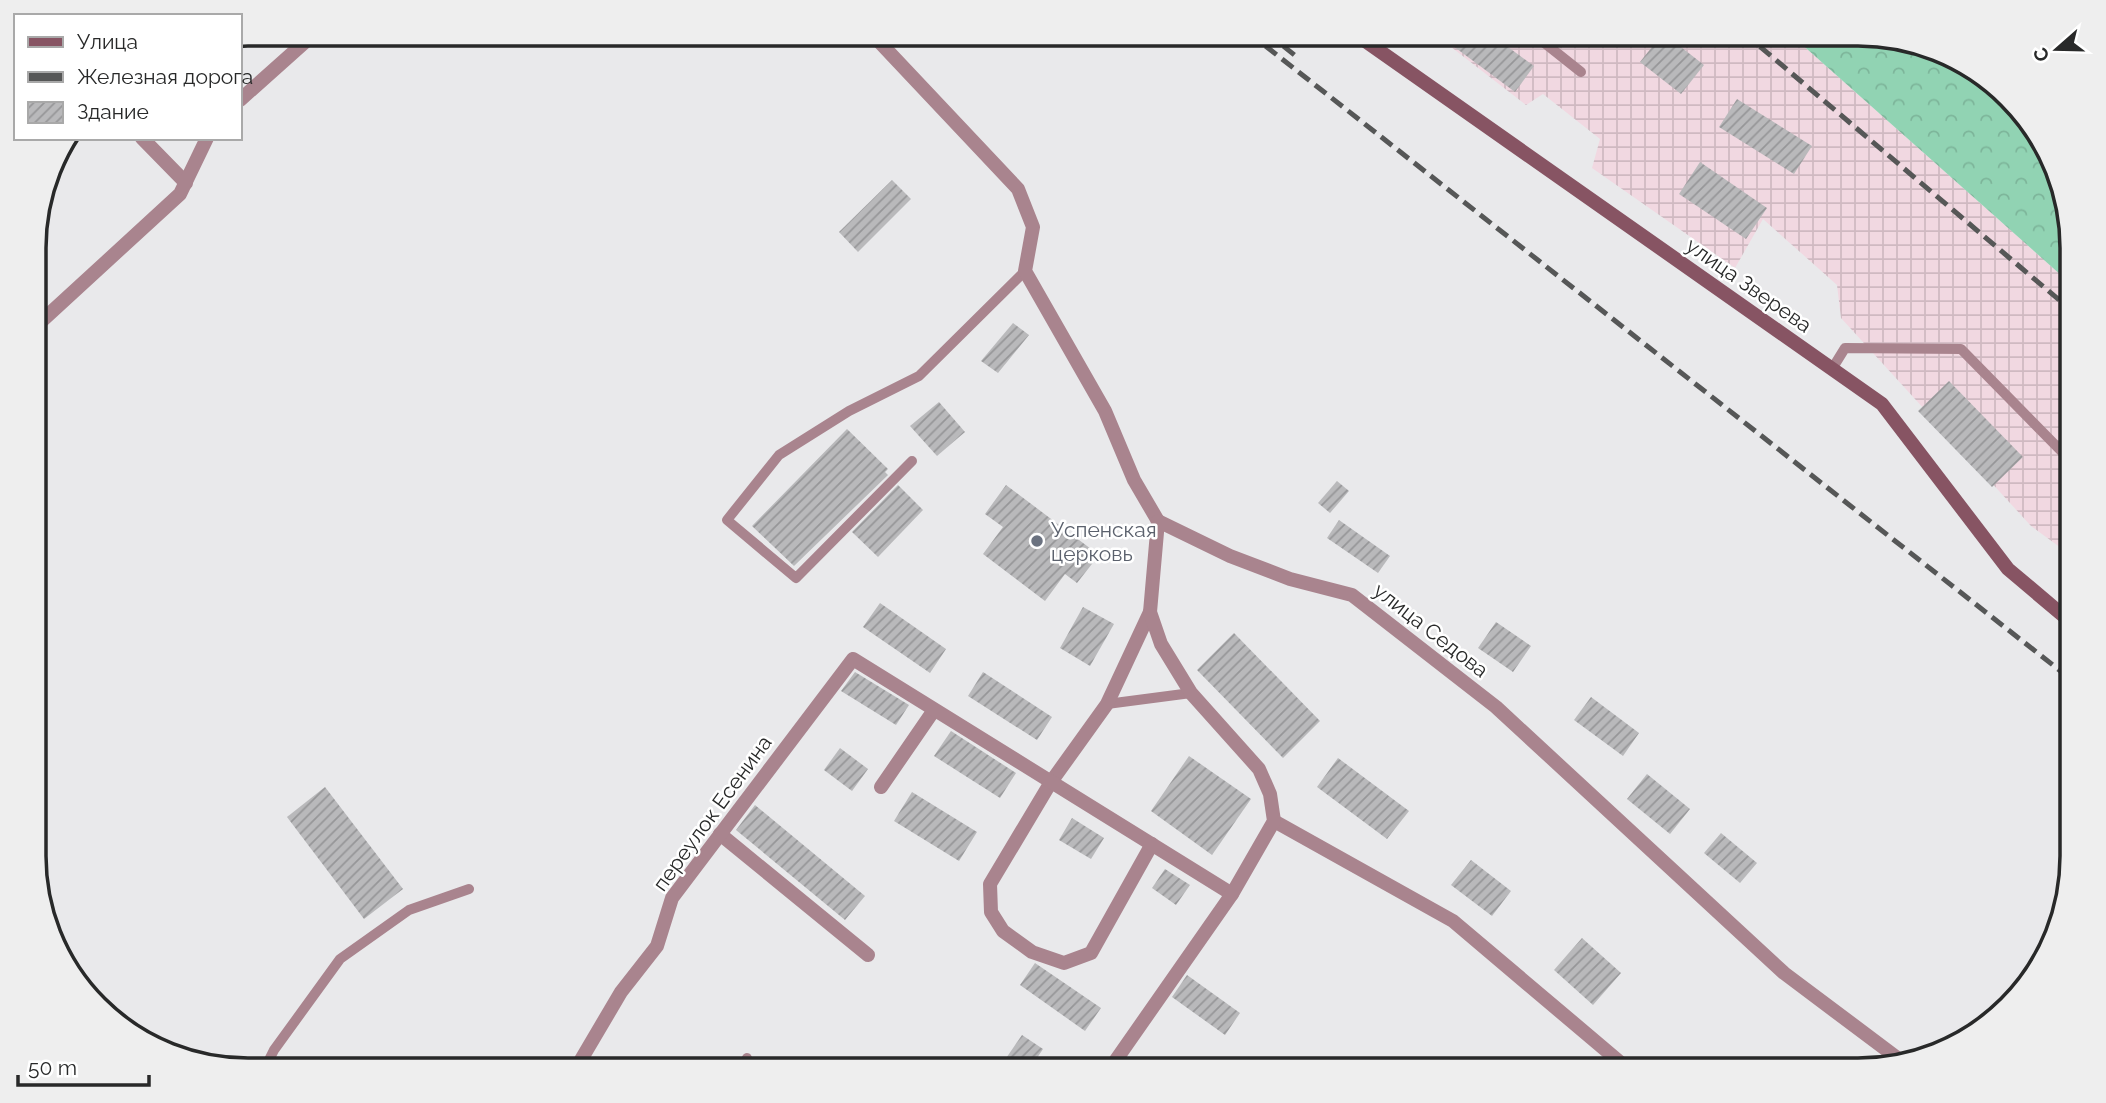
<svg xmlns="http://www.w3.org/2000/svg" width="2106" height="1103" viewBox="0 0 2106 1103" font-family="Raleway,sans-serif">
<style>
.industrial{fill:url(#industrial-grid)}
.forest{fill:url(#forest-crowns)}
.building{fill:url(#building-hatch)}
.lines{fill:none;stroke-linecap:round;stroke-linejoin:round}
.lane{stroke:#a9848e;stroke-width:10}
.street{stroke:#a9848e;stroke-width:14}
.secondary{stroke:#875463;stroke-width:14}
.rail{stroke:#565757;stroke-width:5;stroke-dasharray:14 7;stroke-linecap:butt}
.worship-dot{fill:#6b7280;stroke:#fff;stroke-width:2.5}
.labels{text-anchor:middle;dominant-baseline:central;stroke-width:5;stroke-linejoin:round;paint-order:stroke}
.street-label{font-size:21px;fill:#282929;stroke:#fff}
.worship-label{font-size:21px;fill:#5b616d;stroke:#fff;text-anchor:start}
.rim{fill:none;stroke:#282929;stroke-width:3.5}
</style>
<defs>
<pattern id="industrial-grid" width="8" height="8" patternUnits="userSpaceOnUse" patternTransform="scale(1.75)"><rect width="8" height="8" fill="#f1d8e1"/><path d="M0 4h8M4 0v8" fill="none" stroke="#cfb9c1"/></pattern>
<pattern id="forest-crowns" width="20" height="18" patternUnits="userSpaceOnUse" patternTransform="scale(1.75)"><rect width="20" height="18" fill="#91d3b3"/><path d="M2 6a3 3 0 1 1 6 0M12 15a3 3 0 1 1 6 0" fill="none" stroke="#7db59a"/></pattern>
<pattern id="building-hatch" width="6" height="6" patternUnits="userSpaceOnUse" patternTransform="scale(1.75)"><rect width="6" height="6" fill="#b9b9bb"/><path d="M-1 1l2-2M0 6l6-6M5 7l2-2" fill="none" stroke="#969698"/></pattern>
</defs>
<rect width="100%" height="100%" fill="#e9e9eb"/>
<!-- industrial -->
<polygon class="industrial" points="1433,33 1789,33 2071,284 2072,556 2031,526 1841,318 1837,285 1763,219 1735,268 1592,168 1600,139 1543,94 1526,105"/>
<!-- forest -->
<polygon class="forest" points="1789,33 1858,33 1953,56 2036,128 2071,220 2071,284"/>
<!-- building -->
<g class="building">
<polygon points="1456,33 1489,33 1534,66 1515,92 1449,43"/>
<polygon points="1663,33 1704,65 1681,94 1640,62"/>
<polygon points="1737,99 1812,146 1794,174 1719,127"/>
<polygon points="1700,162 1767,208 1746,239 1679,194"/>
<polygon points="892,180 911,199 858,252 839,232"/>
<polygon points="1013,323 1029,335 998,373 981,361"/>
<polygon points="1949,381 2023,457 1992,487 1918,411"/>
<polygon points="939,402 965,432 937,456 910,426"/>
<polygon points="847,429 888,469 885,472 888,475 794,566 752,526"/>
<polygon points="1337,481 1349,491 1330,513 1318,503"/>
<polygon points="898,485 923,510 878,557 852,532"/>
<polygon points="1006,485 1099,555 1077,583 1065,574 1045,601 983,554 1003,527 985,514"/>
<polygon points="1339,520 1390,556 1378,573 1327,538"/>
<polygon points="880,603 946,649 930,673 863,627"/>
<polygon points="1083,607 1114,624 1090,666 1060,648"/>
<polygon points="1496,622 1531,646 1513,672 1478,648"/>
<polygon points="1234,633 1320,721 1283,758 1197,670"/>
<polygon points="855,672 909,705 896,725 841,691"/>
<polygon points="983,672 1052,717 1037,740 968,696"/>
<polygon points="1591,697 1639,733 1623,756 1574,720"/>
<polygon points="951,731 1016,773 1000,798 934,756"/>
<polygon points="840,748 868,769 852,791 824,770"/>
<polygon points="1189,756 1251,799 1212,855 1151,811"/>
<polygon points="1338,758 1409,811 1387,839 1317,787"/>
<polygon points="1647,774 1690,809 1670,834 1627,799"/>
<polygon points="325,787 403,889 364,919 287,817"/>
<polygon points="912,792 977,832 959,861 894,821"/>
<polygon points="755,805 865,896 845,920 736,830"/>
<polygon points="1072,818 1104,838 1091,859 1059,840"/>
<polygon points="1721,833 1757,863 1740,883 1704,853"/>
<polygon points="1471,860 1511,891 1492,916 1451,885"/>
<polygon points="1165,869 1190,885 1176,905 1152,888"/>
<polygon points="1582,938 1621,973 1593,1005 1554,970"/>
<polygon points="1035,963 1101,1008 1085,1031 1020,985"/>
<polygon points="1187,975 1240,1013 1225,1035 1172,997"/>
<polygon points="1022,1035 1043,1049 1029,1070 998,1070"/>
</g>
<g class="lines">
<!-- lane -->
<g class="lane">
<polyline points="1532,33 1581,72"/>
<polyline points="1832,369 1845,348 1961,349 2072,462"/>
<polyline points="912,461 796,578 727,520 779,455 849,411 919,376 1025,271"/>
<polyline points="1107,704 1191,693"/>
<polyline points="264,1070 274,1050 340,959 409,910 469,889"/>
<polyline points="741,1070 747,1058"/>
</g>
<!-- street -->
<g class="street">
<polyline points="871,33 1018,189 1033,227 1025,271 1105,411 1134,480 1158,521"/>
<polyline points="240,100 315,33"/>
<polyline points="142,138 186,183"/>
<polyline points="34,328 180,194 207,138"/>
<polyline points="1150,612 1107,704 1051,782 990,884 991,912 1003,931 1032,952 1064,963 1091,953 1152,844"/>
<polyline points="881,787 934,710"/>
<polyline points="1274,821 1453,921 1628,1069"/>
<polyline points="720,834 868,955"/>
<polyline points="575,1070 621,992 657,946 672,898 853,659 1232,894"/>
<polyline points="1109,1070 1232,894 1274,821 1270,794 1259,769 1191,693 1161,644 1150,612 1158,521 1230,556 1290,579 1352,595 1496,707 1784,973 1900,1060"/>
</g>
<!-- secondary -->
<polyline class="secondary" points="1354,33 1882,404 2008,569 2072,623"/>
<!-- rail -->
<g class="rail">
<polyline points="1249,33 2072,680"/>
<polyline points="1267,33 1297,57"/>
<polyline points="1744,33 2071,310"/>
</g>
</g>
<!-- markers -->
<circle class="worship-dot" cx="1037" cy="541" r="7"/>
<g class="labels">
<!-- street labels -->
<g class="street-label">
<text transform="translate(1749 285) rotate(35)">улица Зверева</text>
<text transform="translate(1431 630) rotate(38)">улица Седова</text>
<text transform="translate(712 813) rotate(-54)">переулок Есенина</text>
</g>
<!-- worship labels -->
<g class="worship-label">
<text x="1051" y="529">Успенская<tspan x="1051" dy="24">церковь</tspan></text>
</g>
</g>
<!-- crop -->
<path d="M0 0H2106V1103H0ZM248 46H1858A202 202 0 0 1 2060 248V856A202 202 0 0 1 1858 1058H248A202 202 0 0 1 46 856V248A202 202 0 0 1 248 46Z" fill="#eee" fill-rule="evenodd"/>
<path class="rim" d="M248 46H1858A202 202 0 0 1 2060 248V856A202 202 0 0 1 1858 1058H248A202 202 0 0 1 46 856V248A202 202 0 0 1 248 46Z"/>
<!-- legend -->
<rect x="14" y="14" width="228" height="126" fill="#ffffff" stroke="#a9a9a9" stroke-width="2"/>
<rect x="28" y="37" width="35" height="10" fill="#875463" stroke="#a9a9a9" stroke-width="2"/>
<text x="77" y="49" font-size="21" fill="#282929">Улица</text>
<rect x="28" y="72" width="35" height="10" fill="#565757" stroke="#a9a9a9" stroke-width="2"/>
<text x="77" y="84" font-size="21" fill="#282929">Железная дорога</text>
<rect x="28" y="102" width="35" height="21" fill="url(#building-hatch)" stroke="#a9a9a9" stroke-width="2"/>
<text x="77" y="119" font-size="21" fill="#282929">Здание</text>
<!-- north arrow -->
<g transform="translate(2057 49) rotate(250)" stroke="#ffffff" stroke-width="5" paint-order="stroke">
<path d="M0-5L12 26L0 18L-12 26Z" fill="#282929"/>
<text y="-10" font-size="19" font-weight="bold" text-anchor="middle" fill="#282929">С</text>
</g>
<!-- scale -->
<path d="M18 1075v10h131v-10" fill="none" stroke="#282929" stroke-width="3.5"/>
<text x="28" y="1075" font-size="21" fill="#282929" stroke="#ffffff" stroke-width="5" paint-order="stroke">50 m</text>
</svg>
